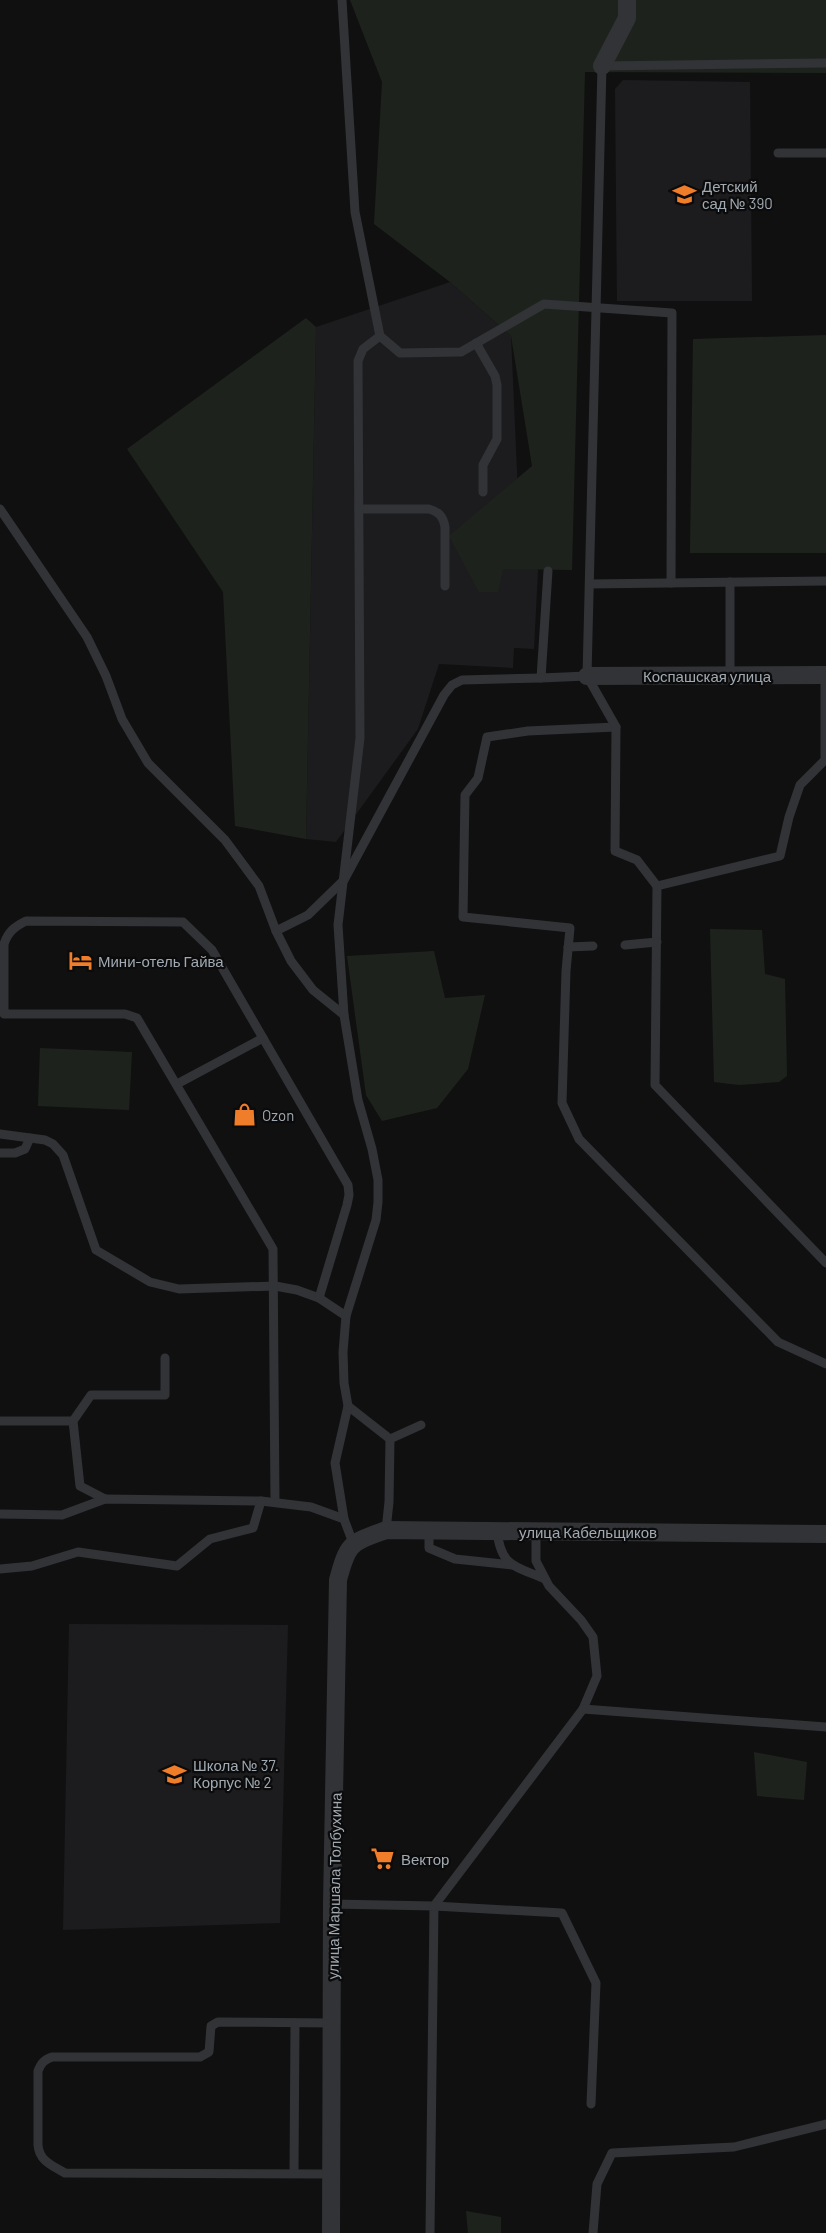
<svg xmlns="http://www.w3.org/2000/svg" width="826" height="2233" viewBox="0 0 826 2233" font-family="Barlow,sans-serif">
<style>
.built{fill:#1c1c1e}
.green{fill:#1d231c}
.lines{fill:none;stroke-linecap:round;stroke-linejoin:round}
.service{stroke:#313336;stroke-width:9}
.minor{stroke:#313336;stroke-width:18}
.labels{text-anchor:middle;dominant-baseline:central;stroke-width:4.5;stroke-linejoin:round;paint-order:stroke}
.poi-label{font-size:15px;fill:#a1aab2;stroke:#0b0b0c;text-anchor:start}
.street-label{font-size:15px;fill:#a1aab2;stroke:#0b0b0c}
</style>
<rect width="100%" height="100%" fill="#101011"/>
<!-- built -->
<g class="built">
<polygon points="623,80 750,82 752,301 617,301 615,89"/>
<polygon points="450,282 511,336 518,493 538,571 534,649 514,648 513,668 439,664 418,729 336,842 306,839 316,327"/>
<polygon points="69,1624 288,1625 280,1923 63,1930"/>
</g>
<!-- green -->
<g class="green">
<polygon points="350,0 826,0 826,73 585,72 572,570 503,569 498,592 479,592 449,536 532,466 511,336 450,282 374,224 382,82"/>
<polygon points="306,318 316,327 306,839 235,826 223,592 127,449"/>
<polygon points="826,335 826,553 690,553 693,339"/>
<polygon points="710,929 762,930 765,974 785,979 787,1076 779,1082 739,1085 714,1082"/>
<polygon points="434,951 445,998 485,995 468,1069 437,1108 382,1121 366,1095 347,956"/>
<polygon points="40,1048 132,1052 129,1110 38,1106"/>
<polygon points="754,1752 807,1762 804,1800 757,1796"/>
<polygon points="466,2211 501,2217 501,2233 468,2233"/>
</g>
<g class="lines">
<!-- service -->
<g class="service">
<polyline points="342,0 355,212 380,336 400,353 461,352 544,304 672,313 671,583"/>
<polyline points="778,153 826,153"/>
<polyline points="476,343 495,376 497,385 497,439 483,465 483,492"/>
<polyline points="0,509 87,637 106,676 122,719 148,763 225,840 259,886 276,931 291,961 313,990 344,1015"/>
<path d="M359,509H429C439,512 443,516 445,527V586"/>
<polyline points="548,571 541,678 587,676"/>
<polyline points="590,584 826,581"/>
<polyline points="825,675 825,760 800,785 789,817 780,856 657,886 655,1085 826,1263"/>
<polyline points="730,676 730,582"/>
<polyline points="616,727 528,731 487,737 478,778 465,795 463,917 570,928 566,971 562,1103 579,1139 778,1342 826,1364"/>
<polyline points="657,886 637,860 615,851 616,727 587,676 602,66 826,63"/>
<polyline points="276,931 308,915 344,880 444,695 452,685 462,680 541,678"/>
<polyline points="625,945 657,942"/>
<polyline points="568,947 593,946"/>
<polyline points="177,1084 263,1038"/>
<polyline points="0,1134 45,1140 53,1144 63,1155 96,1250 150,1282 179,1289 275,1286 297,1290 319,1298 346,1316"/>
<polyline points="0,1153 15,1153 25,1149 30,1138"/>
<polyline points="348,1406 390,1439"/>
<polyline points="0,1421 73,1421 80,1486 105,1499"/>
<polyline points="73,1421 91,1395 165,1395 165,1358"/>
<path d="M275,1501L273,1249L137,1018L125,1014H4V944C8,932 14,927 26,921L183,922L212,950L348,1185L349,1195L347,1205L319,1298"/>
<polyline points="0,1514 62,1515 105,1499 261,1501 311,1507 344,1519 353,1543"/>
<polyline points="344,1519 335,1463 348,1406 344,1383 343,1352 346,1316 376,1220 378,1202 378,1180 372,1149 358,1100 344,1015 338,925 360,738 358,361 363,349 380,336"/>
<polyline points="386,1530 389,1502 390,1439 421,1425"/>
<polyline points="429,1530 429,1548 455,1559 512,1565"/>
<path d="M497,1531C501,1567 515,1566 545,1579"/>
<polyline points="536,1531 536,1561 549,1586 581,1620 593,1637 597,1676 583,1709"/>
<polyline points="0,1569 32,1566 78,1552 177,1566 210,1539 253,1528 261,1501"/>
<polyline points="332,1904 434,1906 430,2233"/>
<polyline points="434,1906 583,1709 826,1727"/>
<polyline points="434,1906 562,1913 596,1983 591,2104"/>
<polyline points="294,2173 295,2023"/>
<path d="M332,2174L65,2173C53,2166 39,2161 38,2145V2071C41,2063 44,2060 52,2057H200L209,2052L211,2026L218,2022L332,2023"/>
<polyline points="593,2233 597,2184 612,2153 734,2147 826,2124"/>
</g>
<!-- minor -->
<g class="minor">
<polyline points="602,66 627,18 627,0"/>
<polyline points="587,676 826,675"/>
<path d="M331,2233L332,1904L338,1580C348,1542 351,1543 386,1530L826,1534"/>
</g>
</g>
<!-- icons -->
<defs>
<symbol id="school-bare" viewBox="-9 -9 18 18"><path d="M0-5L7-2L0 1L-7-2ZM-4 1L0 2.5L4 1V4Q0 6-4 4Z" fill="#ef7d2a" stroke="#0b0b0c" stroke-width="2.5" paint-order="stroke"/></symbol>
<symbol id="hotel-bare" viewBox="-9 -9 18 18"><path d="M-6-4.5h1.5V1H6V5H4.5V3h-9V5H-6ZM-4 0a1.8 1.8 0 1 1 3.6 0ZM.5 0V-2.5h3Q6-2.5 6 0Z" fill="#ef7d2a" stroke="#0b0b0c" stroke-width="2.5" paint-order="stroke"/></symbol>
<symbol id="shop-bare" viewBox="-9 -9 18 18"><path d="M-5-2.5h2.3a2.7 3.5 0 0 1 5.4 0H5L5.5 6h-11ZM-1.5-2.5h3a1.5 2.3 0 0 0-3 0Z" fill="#ef7d2a" stroke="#0b0b0c" stroke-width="2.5" paint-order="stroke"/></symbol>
<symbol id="supermarket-bare" viewBox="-9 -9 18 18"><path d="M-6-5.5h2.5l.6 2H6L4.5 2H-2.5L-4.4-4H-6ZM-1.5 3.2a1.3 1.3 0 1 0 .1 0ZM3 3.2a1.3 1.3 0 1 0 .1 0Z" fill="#ef7d2a" stroke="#0b0b0c" stroke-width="2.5" paint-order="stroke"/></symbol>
</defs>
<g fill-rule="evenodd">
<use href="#school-bare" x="668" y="178" width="33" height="33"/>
<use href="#hotel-bare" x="64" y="944" width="33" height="33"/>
<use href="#shop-bare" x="228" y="1098" width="33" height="33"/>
<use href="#school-bare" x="158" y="1758" width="33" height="33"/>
<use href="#supermarket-bare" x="366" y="1842" width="33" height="33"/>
</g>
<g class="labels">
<!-- poi labels -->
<g class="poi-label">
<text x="702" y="186">Детский<tspan x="702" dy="17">сад № 390</tspan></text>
<text x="98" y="961">Мини-отель Гайва</text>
<text x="262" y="1115">Ozon</text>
<text x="193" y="1765">Школа № 37.<tspan x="193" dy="17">Корпус № 2</tspan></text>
<text x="401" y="1859">Вектор</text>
</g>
<!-- street labels -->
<g class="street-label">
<text x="707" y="676">Коспашская улица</text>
<text x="588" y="1532">улица Кабельщиков</text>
<text transform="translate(334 1886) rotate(-89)">улица Маршала Толбухина</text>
</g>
</g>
</svg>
